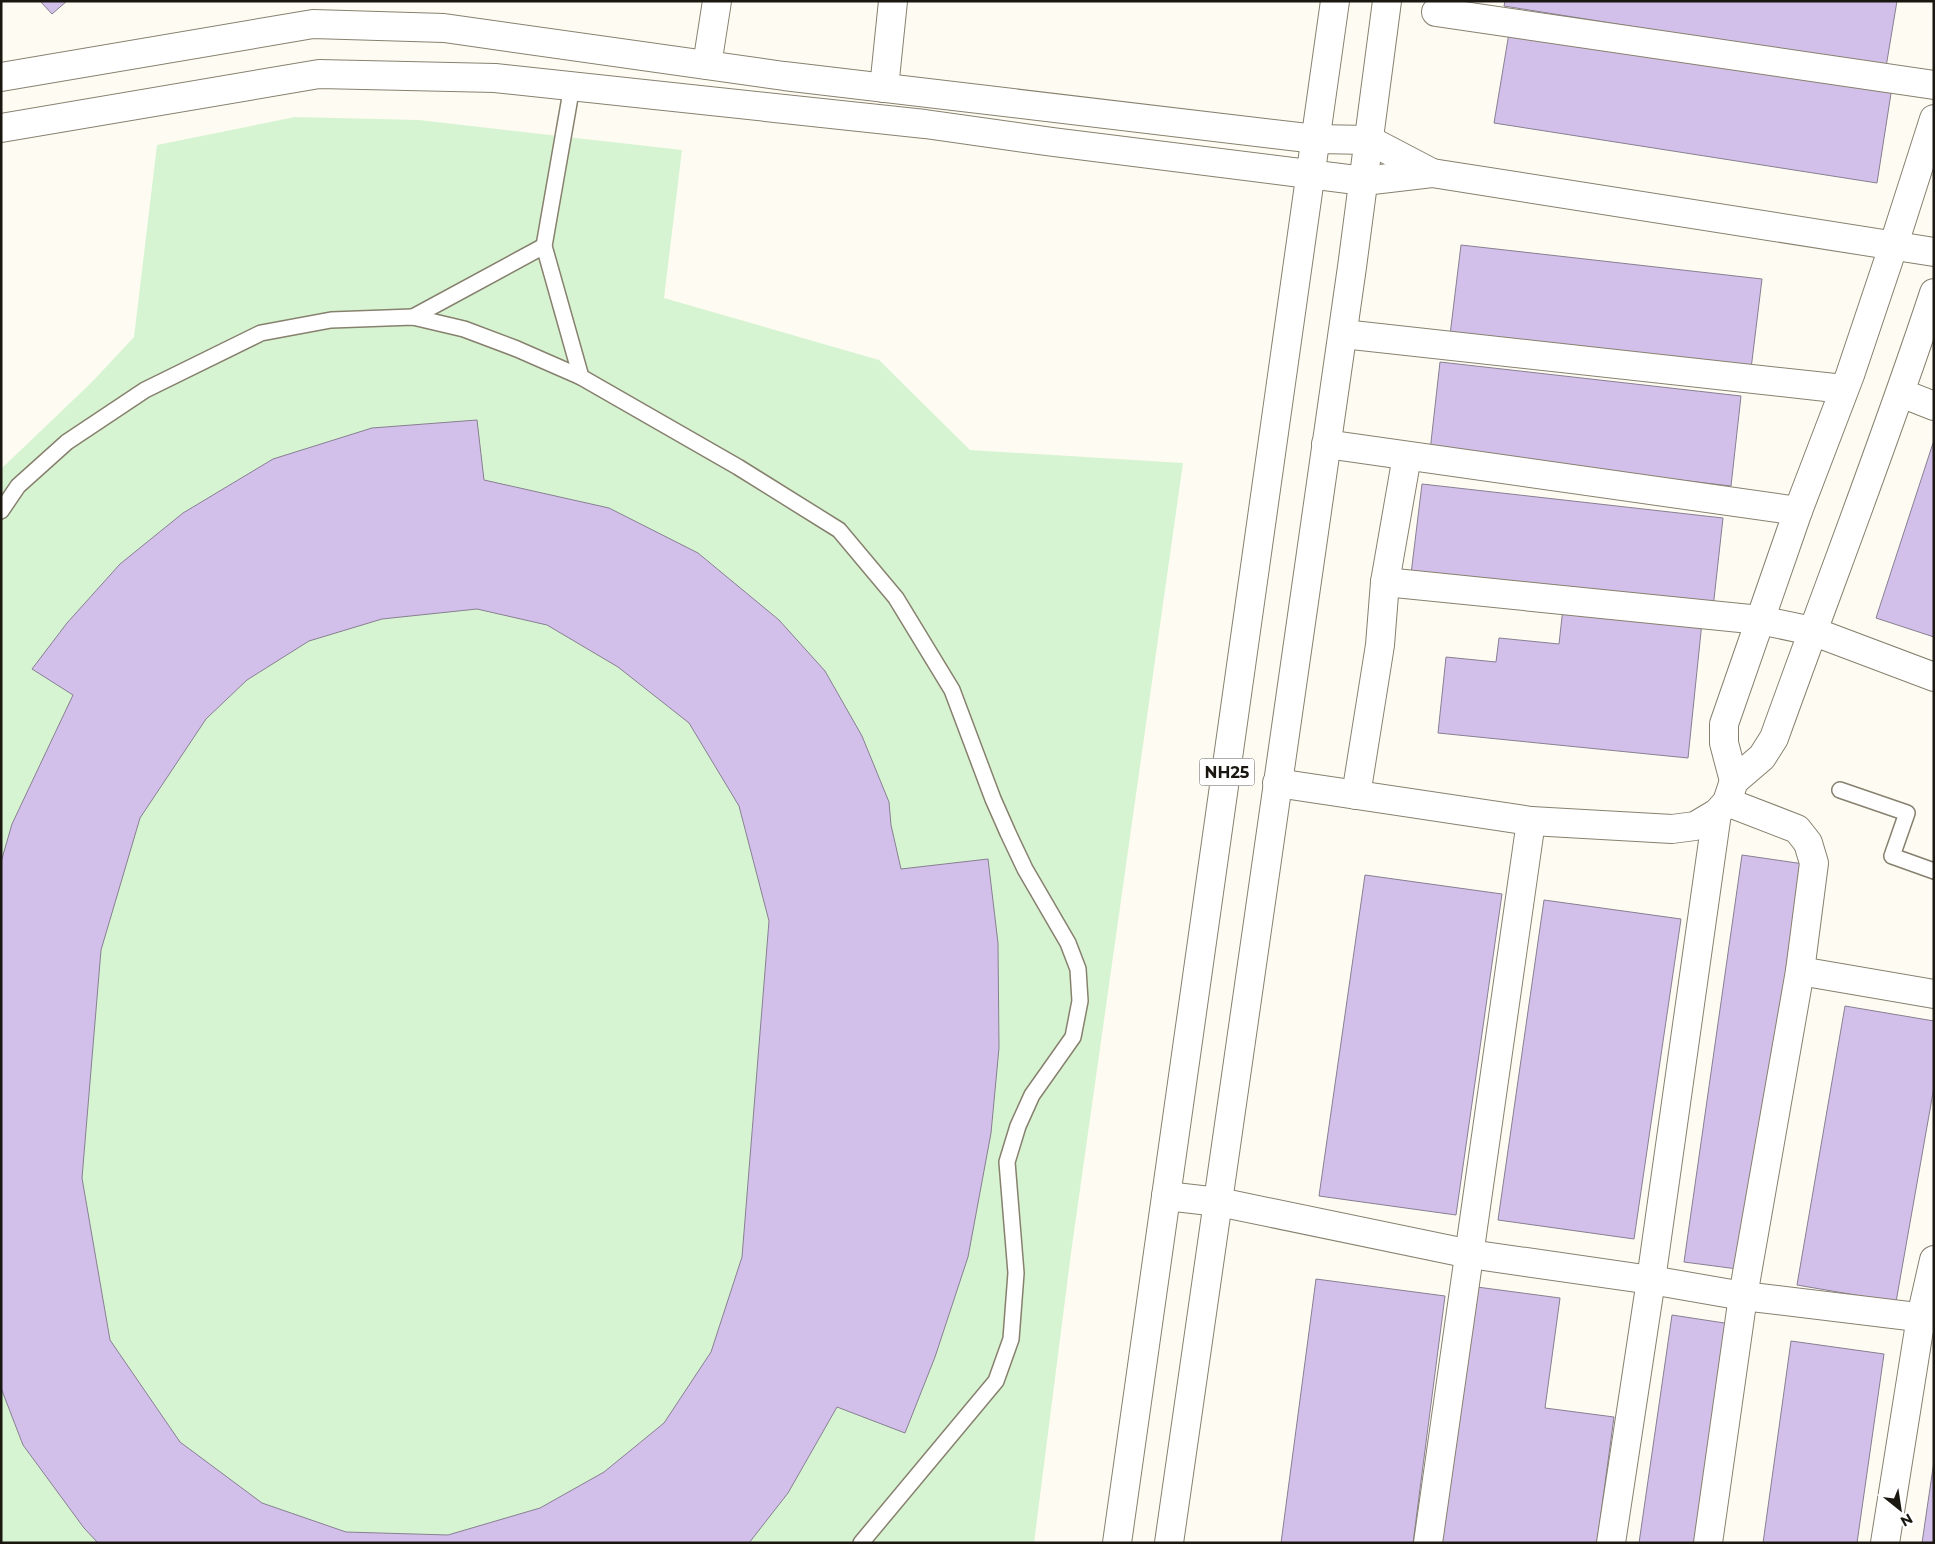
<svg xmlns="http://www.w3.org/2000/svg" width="1935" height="1544" viewBox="0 0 1935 1544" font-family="Montserrat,sans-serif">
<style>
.green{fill:#d7f4d2}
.building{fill:#d3c0ea;stroke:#877f91;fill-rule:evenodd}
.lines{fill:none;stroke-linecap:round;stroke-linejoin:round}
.lane-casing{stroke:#87806e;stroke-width:18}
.street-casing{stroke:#87806e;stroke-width:30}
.secondary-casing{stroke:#87806e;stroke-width:30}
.primary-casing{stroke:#87806e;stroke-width:30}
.lane{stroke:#fff;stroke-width:15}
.street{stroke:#fff;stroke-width:28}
.secondary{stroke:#fff;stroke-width:28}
.primary{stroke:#fff;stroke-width:28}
.labels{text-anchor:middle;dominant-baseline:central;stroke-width:5;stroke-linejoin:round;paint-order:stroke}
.shield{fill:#fff;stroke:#5f5d58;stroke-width:1}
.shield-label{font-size:16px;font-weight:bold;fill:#1a1710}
</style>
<rect width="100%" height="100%" fill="#fefbf3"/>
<!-- green -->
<polygon class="green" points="295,117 419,120 682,150 664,298 879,360 970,450 1183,463 1071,1253 1034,1543 1,1543 1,469 93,381 134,337 157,145"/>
<!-- building -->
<g class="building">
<polygon points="40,1 67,1 52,14"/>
<polygon points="1505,1 1897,1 1886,67 1504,6"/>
<polygon points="1510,27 1892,87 1877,183 1494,123"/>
<polygon points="1461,245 1762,279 1751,369 1450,335"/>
<polygon points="1440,362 1741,396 1731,486 1430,451"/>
<path d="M477,420L484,480L609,508L698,553L779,620L825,671L862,736L889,802L891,825L901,869L988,859L998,943L999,1048L991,1133L968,1257L935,1357L905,1433L837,1407L788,1493L749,1543H98L84,1528L23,1445L1,1388V862L12,824L73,695L32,669L67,623L120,564L183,513L273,459L372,428ZM477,609L547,625L618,667L689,723L739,806L769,921L742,1257L711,1352L664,1423L604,1472L540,1508L448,1535L346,1532L262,1503L180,1442L110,1340L82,1178L101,950L140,818L206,719L247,680L309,641L382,619Z"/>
<polygon points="1933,443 1934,443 1934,637 1876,618"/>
<polygon points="1422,484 1723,518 1713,608 1411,574"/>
<polygon points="1563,608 1702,622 1688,758 1438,733 1446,657 1496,662 1499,638 1559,644"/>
<polygon points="1742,855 1804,864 1745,1270 1684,1262"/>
<polygon points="1365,875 1502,894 1456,1215 1319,1196"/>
<polygon points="1544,900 1681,919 1634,1239 1498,1220"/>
<polygon points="1845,1006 1934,1021 1934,1087 1896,1302 1797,1285"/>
<polygon points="1316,1279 1445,1296 1413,1543 1281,1543"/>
<polygon points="1477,1287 1560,1298 1545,1408 1614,1417 1597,1543 1441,1543"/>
<polygon points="1672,1315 1731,1324 1699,1543 1639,1543"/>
<polygon points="1791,1341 1884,1354 1857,1543 1763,1543"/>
<polygon points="1934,1461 1934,1543 1922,1543"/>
</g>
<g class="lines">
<defs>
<g id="lane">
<polyline points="572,86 544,246 581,377 738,467 839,530 896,598 952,690 993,799 1008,833 1025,869 1068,943 1078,969 1080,1001 1073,1037 1032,1095 1018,1126 1007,1162 1016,1273 1011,1339 996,1381 861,1543"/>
<polyline points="413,317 544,246"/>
<polyline points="1,511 18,486 67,442 145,390 261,333 331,320 413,317 464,329 517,349 581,377"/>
<polyline points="1840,790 1907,813 1892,856 1934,871"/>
</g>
<g id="street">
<polyline points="1436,12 1934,85"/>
<polyline points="707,65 717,1"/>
<polyline points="884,88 893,1"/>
<polyline points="1369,140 1432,173"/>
<polyline points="1364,181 1432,173 1934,252"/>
<polyline points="1343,334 1844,389"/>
<polyline points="1901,393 1934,406"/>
<polyline points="1326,444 1798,511"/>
<polyline points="1385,582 1760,620 1812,631"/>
<polyline points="1356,795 1380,645 1385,582 1407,456"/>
<polyline points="1800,971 1934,994"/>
<polyline points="1166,1196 1219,1202 1470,1254 1651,1280 1743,1296 1934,1319"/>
<polyline points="1428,1543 1531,821"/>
<polyline points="1611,1543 1651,1280 1717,813"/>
<polyline points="1708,1543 1743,1296 1800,971 1814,863 1808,843 1797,829 1727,802"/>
<polyline points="1885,1543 1921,1317 1934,1260"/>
</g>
<g id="secondary">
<polyline points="1,77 313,24 444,28 784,76 1316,139 1369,140"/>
<polyline points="1,128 319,74 495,78 925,124 1053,142 1364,181"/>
<polyline points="1812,631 1934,677"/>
<polyline points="1734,781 1724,743 1724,724 1798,511 1850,375 1893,247 1934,119"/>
<path d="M1277,783L1531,821L1672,829L1695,826L1717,813L1727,802L1734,781L1762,757L1774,738C1827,590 1885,442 1934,293"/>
</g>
<g id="primary">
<polyline points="1117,1543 1335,1"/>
<polyline points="1169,1543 1352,267 1387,1"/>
</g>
</defs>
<!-- lane casing -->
<use href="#lane" class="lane-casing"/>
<!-- street casing -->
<use href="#street" class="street-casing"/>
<!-- secondary casing -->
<use href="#secondary" class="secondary-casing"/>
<!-- primary casing -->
<use href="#primary" class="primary-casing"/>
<!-- lane -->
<use href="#lane" class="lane"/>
<!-- street -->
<use href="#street" class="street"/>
<!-- secondary -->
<use href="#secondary" class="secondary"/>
<!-- primary -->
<use href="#primary" class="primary"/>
</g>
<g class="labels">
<!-- shield labels -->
<rect class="shield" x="1199.5" y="758.5" width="55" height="27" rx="4"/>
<g class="shield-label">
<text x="1227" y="772">NH25</text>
</g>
</g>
<!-- border -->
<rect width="1935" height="1544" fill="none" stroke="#1a1710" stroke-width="5"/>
<!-- north arrow -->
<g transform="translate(1900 1509) rotate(150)" stroke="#ffffff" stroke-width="4" paint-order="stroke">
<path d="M0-4L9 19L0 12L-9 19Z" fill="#1a1710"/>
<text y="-8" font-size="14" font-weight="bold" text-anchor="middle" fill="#1a1710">N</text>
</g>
</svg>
